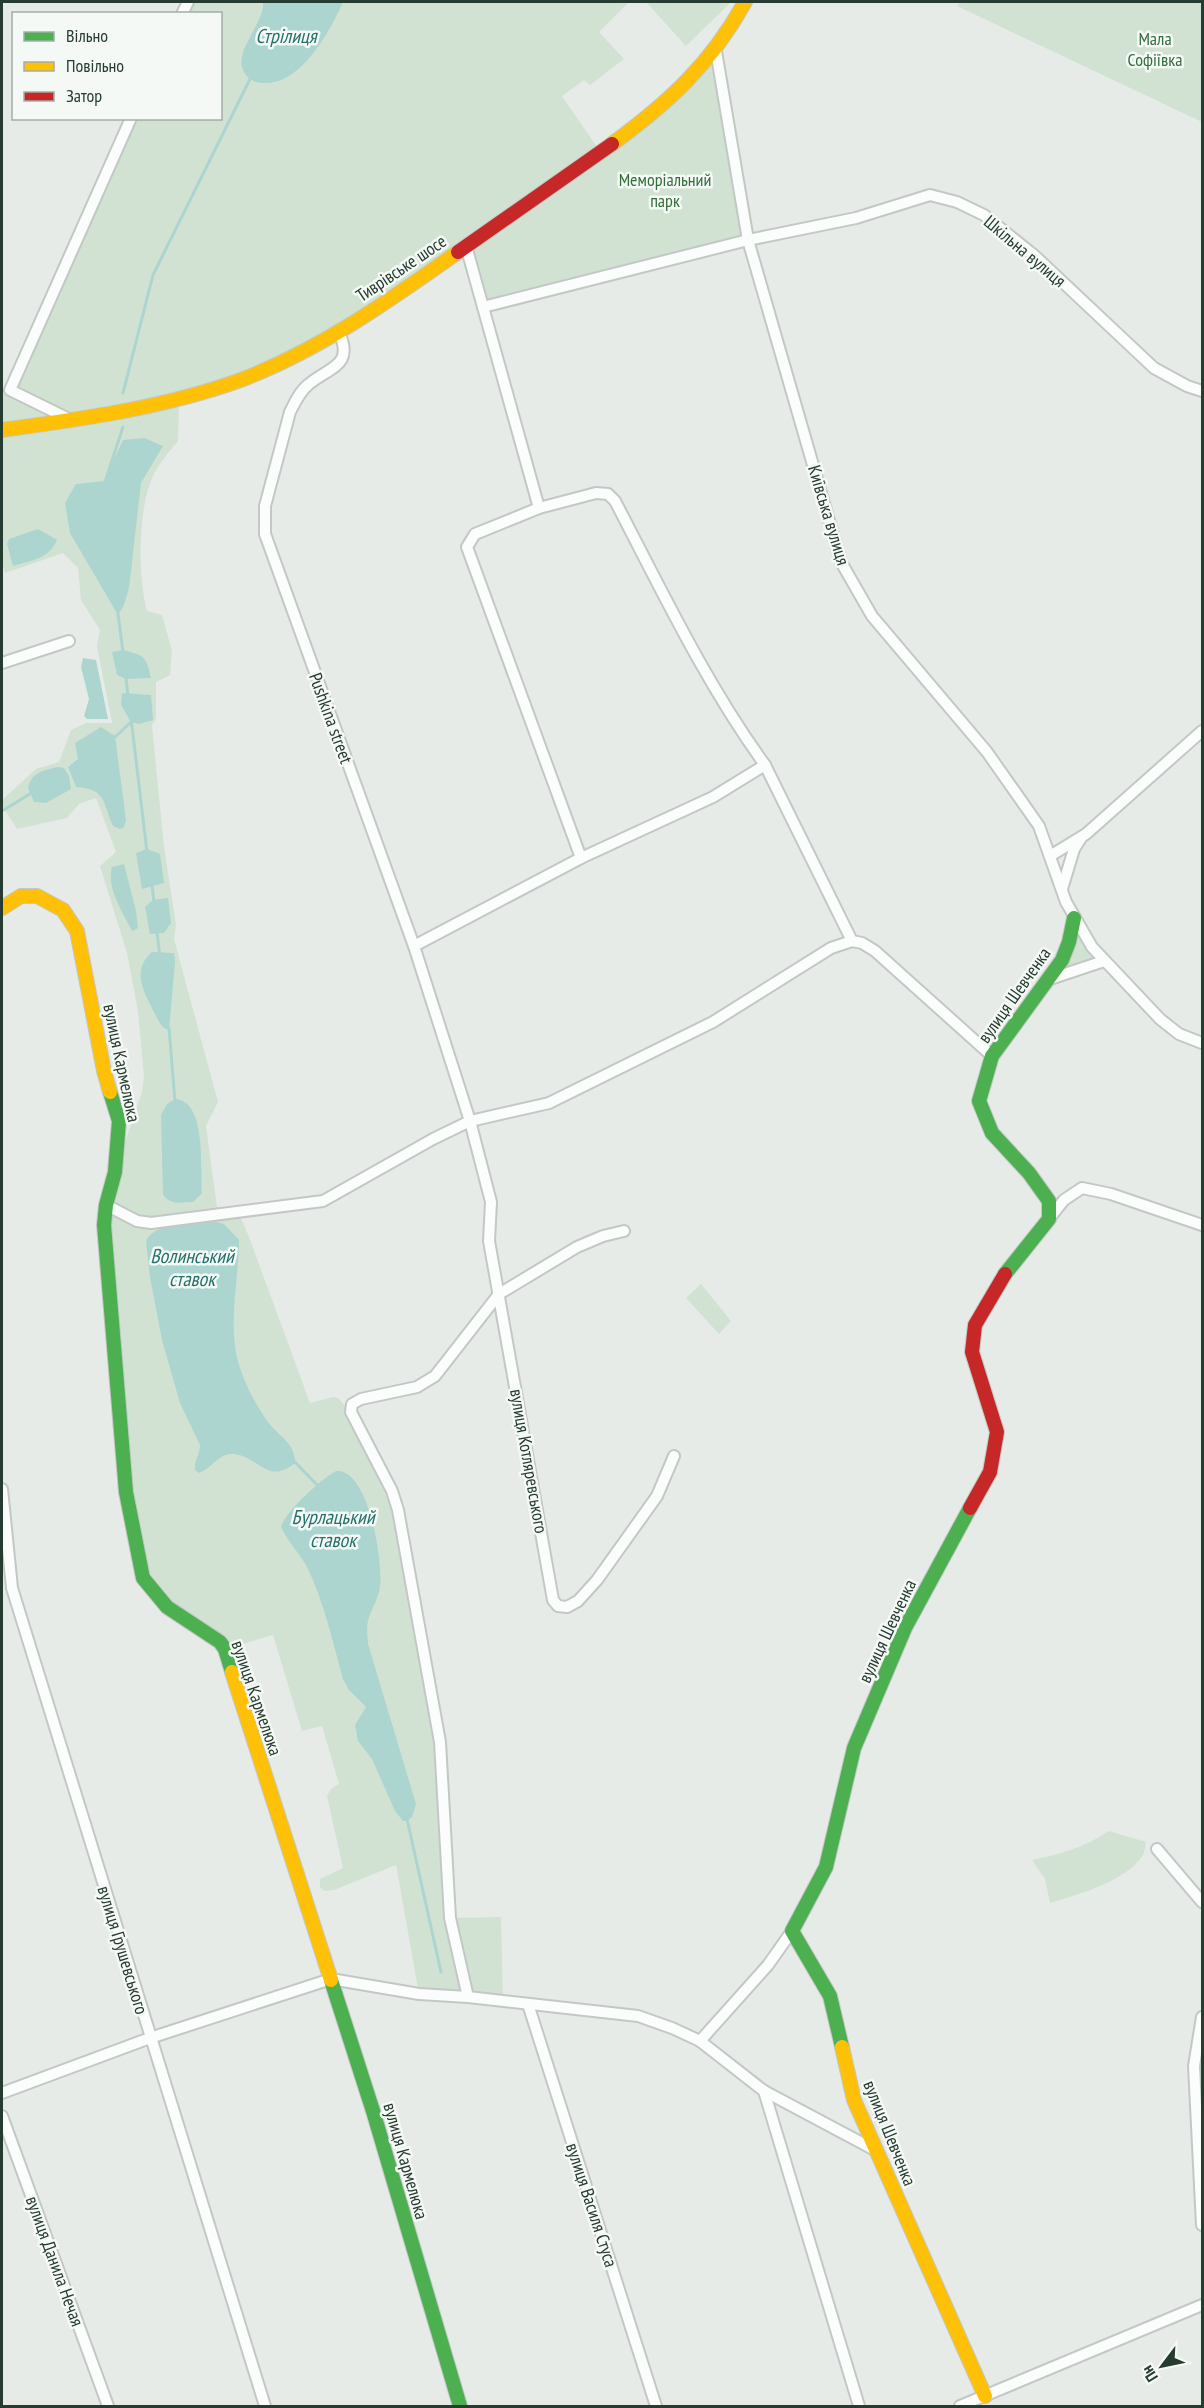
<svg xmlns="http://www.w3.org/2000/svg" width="1204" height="2408" viewBox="0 0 1204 2408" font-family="'PT Sans Narrow',sans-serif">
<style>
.green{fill:#d1e2d2}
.water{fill:#acd5d0}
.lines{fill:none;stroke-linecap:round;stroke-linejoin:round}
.stream{stroke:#acd5d0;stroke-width:3}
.street-casing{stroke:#c3c8c5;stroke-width:14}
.fast-casing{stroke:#c2c8c5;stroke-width:16}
.slow-casing{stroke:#c2c8c5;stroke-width:16}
.jam-casing{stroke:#c2c8c5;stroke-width:16}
.street{stroke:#fbfcfc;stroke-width:10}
.fast{stroke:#4caf50;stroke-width:14}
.slow{stroke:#ffc107;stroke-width:14}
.jam{stroke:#c62828;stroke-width:14}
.labels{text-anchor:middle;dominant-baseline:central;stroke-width:5;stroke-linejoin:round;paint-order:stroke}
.park-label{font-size:18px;fill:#346f3b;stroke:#f5f9f6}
.street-label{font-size:18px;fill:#263c30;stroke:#f5f9f6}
.water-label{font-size:20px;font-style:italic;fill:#26726a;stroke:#f5f9f6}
</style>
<rect width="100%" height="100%" fill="#e6ebe8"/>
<!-- green -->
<g class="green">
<path d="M191,2H263L261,16L328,32L343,2H629L599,32L624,59L590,85L584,80L562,96L599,150L716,51L748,240L483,307L466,246L339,332L179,400L178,441C168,453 155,468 150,483C138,519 138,575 147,611L162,615L172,651L170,675L156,682V719L152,725L164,847L176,925L174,939L218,1102L206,1126L217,1207L238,1211L249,1237L310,1403L333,1397L338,1398L351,1412L392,1491L440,1742L450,1918L501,1917L503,2001L419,1994L396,1865L334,1890L324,1891L320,1887V1879L343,1868L327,1796L331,1789L339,1784L322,1726L302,1731L273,1635L225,1649L185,1619L143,1578L104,1225L115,1172L142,1092L144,1077L138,1011L127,953L100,866L116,852L96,798L79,804L67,818L17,829L2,806V800L36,769L59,762L71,730L86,723H112L97,646L100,630L81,600L78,568L63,553L5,573L2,564V391L10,389L133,119L220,118V14L185,13Z"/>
<polygon points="646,2 731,2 686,46"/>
<polygon points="960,2 1202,2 1202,122 957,6"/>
<polygon points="1074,918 1104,961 1050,979"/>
<polygon points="701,1284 731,1321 719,1334 686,1298"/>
<path d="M1109,1831L1146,1842C1145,1846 1145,1852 1143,1855C1127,1881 1077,1895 1050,1903L1045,1879L1032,1860C1061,1854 1085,1847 1109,1831Z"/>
</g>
<!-- water -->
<g class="water">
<path d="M263,2H343C330,32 300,86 263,83C253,83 245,77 242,67C237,48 264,23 263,2Z"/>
<polygon points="144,438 163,446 141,483 129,588 124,605 118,615 70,533 65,503 76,484 104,481 123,440"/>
<path d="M38,529L57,540C49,559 32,560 13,566L7,544L9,539Z"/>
<path d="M123,650C145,656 146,656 151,678L126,679L117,675L112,652Z"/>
<polygon points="83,658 96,660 108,719 87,719 84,716 89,699 81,667"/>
<polygon points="122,693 151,695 153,720 139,724 131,722 121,705"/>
<path d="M101,727L115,736L126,820L124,827L120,829L113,826C102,802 107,789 76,787L68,767L78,759L75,743Z"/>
<path d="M58,767L64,768L69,776L71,789L46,803L34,802L28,788C31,773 43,770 58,767Z"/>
<polygon points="147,849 160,854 164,883 142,889 136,853"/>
<path d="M124,864L136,911L138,928L132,931C123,912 106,888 112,867Z"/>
<polygon points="168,898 171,923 164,933 150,934 145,907 153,900"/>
<path d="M152,952L174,953L175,962L169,1030L164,1028L159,1022C148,998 128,973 152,952Z"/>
<path d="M175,1099C207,1100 200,1170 202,1193L193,1202C181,1202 170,1206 163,1194L161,1115L167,1104Z"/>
<path d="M213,1221L224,1224L239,1240C239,1281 227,1325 239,1365C245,1385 256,1405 268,1422C279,1437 295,1442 295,1463C268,1485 260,1458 235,1454C219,1452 212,1469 199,1473L195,1470C194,1460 200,1455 200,1445L180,1403L162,1340L150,1277L146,1242C152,1222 195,1223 213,1221Z"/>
<path d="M336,1471C369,1468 383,1562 380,1586C379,1598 371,1609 368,1621C366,1629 368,1637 368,1644L416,1804L412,1817L407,1821H403L395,1811L372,1759L358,1741L355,1725L366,1707L349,1690L343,1679C333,1643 325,1606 309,1571C302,1555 288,1543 281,1527C285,1512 321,1479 336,1471Z"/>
</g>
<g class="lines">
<!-- stream -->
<g class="stream">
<polyline points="123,393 153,275 251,77"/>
<polyline points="104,485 123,427"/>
<polyline points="118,614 123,652"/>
<polyline points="126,677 128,697"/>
<polyline points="131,718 147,852"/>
<polyline points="114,738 131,722"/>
<polyline points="2,811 33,792"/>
<polyline points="152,885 154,902"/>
<polyline points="157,933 160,956"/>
<polyline points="169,1028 175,1102"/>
<polyline points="293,1460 319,1487"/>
<polyline points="407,1819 441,1972"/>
</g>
<defs>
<g id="street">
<polyline points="182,14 188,2"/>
<polyline points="716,51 748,240 841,562 872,616 987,752 1039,826 1066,902 1092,947 1160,1019 1179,1034 1202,1043"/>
<polyline points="466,246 539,508"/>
<polyline points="483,307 748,240 856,218 930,195 957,202 984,215 1036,257 1154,368 1187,386 1202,391"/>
<path d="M339,332C354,366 331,366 309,384C300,391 295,402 290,412L265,506V534L414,946L470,1121L491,1202L489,1241L553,1600L558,1606L567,1607L578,1601L597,1580L657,1496L674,1456"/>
<polyline points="71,420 10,390 131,118"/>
<polyline points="2,663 69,641"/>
<polyline points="1050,856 1086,834 1202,731"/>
<path d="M581,858L467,547L475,534L539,508L596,493L608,494L615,501C662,591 706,684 765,765L852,941L862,943L875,951L992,1056"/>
<polyline points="1062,889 1074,849 1081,838"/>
<polyline points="414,946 581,858 713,797 765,765"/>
<polyline points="1050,979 1104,961"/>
<polyline points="106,1205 137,1221 151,1223 323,1201 433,1139 470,1121 549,1103 713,1022 831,948 852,941"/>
<polyline points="1049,1219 1064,1200 1082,1188 1111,1194 1202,1225"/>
<polyline points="2,1489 12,1588 265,2406"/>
<polyline points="1157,1849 1202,1902"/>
<polyline points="468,1997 450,1918 440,1742 398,1510 392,1491 351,1412 352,1404 361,1399 417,1387 435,1376 499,1294 577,1247 603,1236 624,1231"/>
<polyline points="528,2004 656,2406"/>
<polyline points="1202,2017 1194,2066 1202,2225"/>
<polyline points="700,2041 768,1965 792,1931"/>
<polyline points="764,2091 859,2406"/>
<polyline points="2,2093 150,2038 331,1979 419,1994 468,1997 638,2016 672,2028 700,2041 764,2091 875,2150"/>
<polyline points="2,2116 108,2406"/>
<polyline points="960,2406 1202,2305"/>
</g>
<g id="fast">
<polyline points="110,1092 119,1121 115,1172 106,1205 104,1225 126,1492 143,1578 167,1607 220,1642 225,1649 232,1672"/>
<polyline points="1005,1274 1049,1219 1049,1201 1029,1173 992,1133 979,1101 992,1056 1062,960 1069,942 1074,918"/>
<polyline points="331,1980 373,2111 460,2406"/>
<polyline points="842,2047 830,1996 792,1931 826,1867 854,1748 905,1628 970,1508"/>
</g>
<g id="slow">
<path d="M612,144C668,103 711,64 745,2"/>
<path d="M2,430C82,419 162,408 238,381C318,351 389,301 458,252"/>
<polyline points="2,908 21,896 37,896 63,910 77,931 104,1071 110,1092"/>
<polyline points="232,1672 331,1980"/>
<polyline points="842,2047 854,2100 985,2396"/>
</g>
<g id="jam">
<polyline points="458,252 612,144"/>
<polyline points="970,1508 990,1472 997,1432 972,1352 975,1325 1005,1274"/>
</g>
</defs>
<!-- street casing -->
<use href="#street" class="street-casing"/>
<!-- fast casing -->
<use href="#fast" class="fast-casing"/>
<!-- slow casing -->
<use href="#slow" class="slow-casing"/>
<!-- jam casing -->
<use href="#jam" class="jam-casing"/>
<!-- street -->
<use href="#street" class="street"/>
<!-- fast -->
<use href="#fast" class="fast"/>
<!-- slow -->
<use href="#slow" class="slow"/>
<!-- jam -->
<use href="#jam" class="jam"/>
</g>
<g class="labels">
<!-- park labels -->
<g class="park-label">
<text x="1155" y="38">Мала<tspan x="1155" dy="21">Софіївка</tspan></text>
<text x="665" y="179">Меморіальний<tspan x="665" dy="21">парк</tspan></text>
</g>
<!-- street labels -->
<g class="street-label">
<text transform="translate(1025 251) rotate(40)">Шкільна вулиця</text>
<text transform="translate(401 268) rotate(-34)">Тиврівське шосе</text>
<text transform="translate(829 515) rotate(73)">Київська вулиця</text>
<text transform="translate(331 718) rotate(70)">Pushkina street</text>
<text transform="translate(1014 995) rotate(-55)">вулиця Шевченка</text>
<text transform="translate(122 1063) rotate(78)">вулиця Кармелюка</text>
<text transform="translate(529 1461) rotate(80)">вулиця Котляревського</text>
<text transform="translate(887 1631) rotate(-65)">вулиця Шевченка</text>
<text transform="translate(257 1698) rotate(71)">вулиця Кармелюка</text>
<text transform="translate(123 1950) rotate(73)">вулиця Грушевського</text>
<text transform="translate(890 2133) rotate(68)">вулиця Шевченка</text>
<text transform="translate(406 2161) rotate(74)">вулиця Кармелюка</text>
<text transform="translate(592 2205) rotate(72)">вулиця Василя Стуса</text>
<text transform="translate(55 2261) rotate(70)">вулиця Данила Нечая</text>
</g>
<!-- water labels -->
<g class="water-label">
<text x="286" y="36">Стрілиця</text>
<text x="192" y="1256">Волинський<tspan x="192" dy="23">ставок</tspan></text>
<text x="333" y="1517">Бурлацький<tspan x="333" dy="23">ставок</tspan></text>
</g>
</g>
<!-- border -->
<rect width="1204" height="2408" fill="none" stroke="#263c30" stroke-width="6"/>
<!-- legend -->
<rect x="12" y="12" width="210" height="108" fill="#f5f9f6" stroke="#a2ada7" stroke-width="1.5"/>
<rect x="24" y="32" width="30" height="9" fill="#4caf50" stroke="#a2ada7" stroke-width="1.5"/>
<text x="66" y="42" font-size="18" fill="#263c30">Вільно</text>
<rect x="24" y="62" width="30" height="9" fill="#ffc107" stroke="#a2ada7" stroke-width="1.5"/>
<text x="66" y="72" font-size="18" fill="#263c30">Повільно</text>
<rect x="24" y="92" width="30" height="9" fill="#c62828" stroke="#a2ada7" stroke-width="1.5"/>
<text x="66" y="102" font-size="18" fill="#263c30">Затор</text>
<!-- north arrow -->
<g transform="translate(1162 2366) rotate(238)" stroke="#f5f9f6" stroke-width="4.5" paint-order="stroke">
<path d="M0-4.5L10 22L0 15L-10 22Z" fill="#263c30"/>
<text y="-9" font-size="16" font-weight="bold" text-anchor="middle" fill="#263c30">Пн</text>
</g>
</svg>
